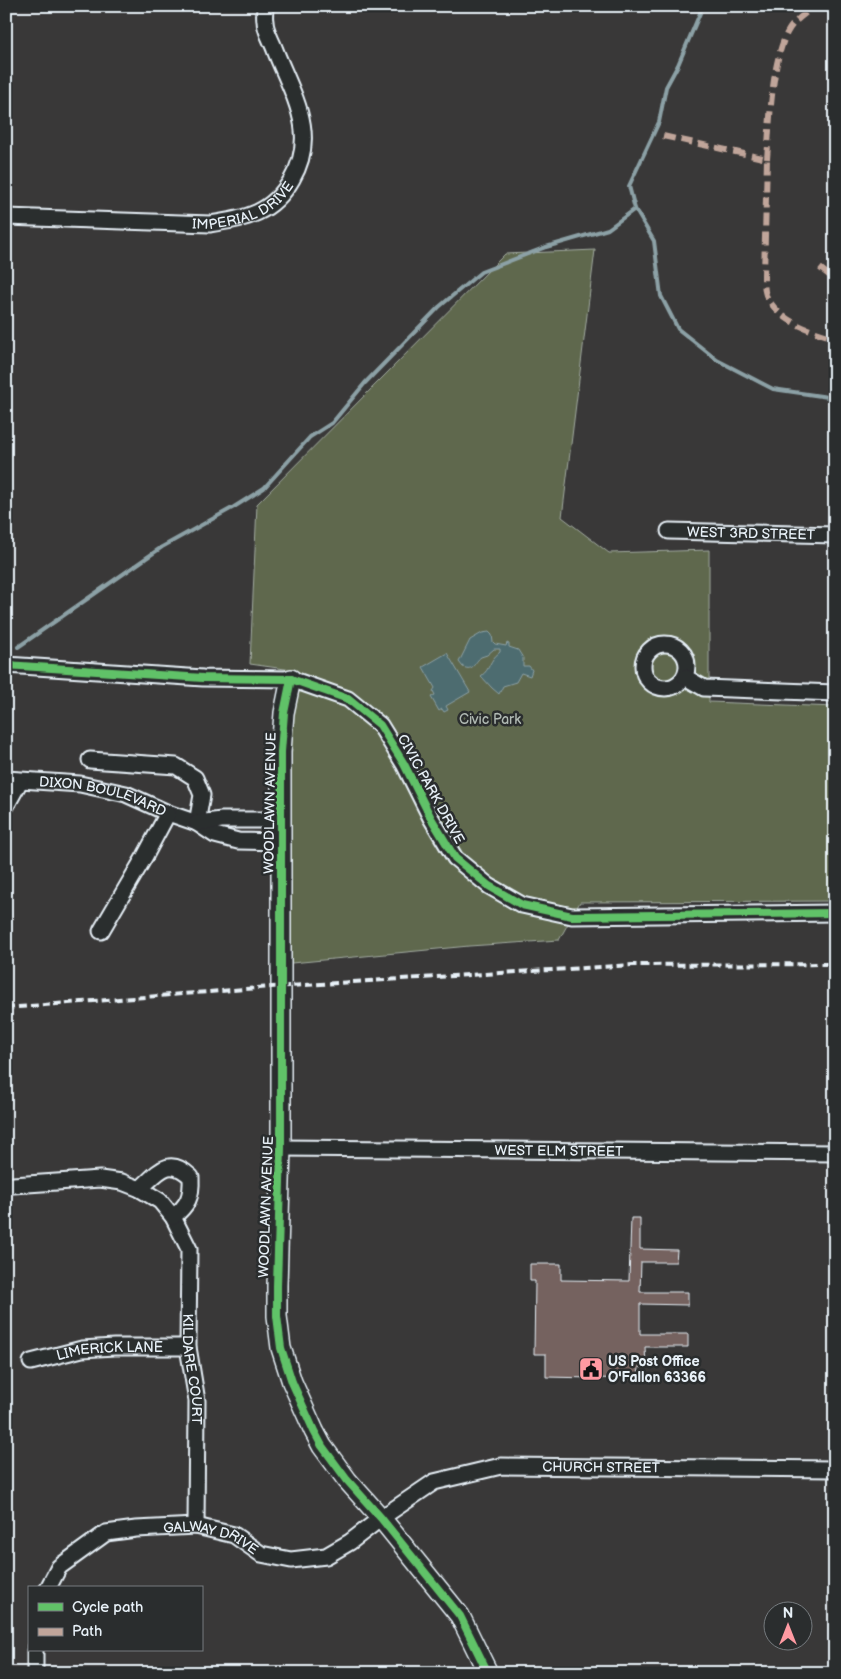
<svg xmlns="http://www.w3.org/2000/svg" width="841" height="1679" viewBox="0 0 841 1679" font-family="'Balsamiq Sans',sans-serif">
<style>
.green{fill:#5e674d;stroke:#a3aca2}
.water{fill:#4e6c70;stroke:#8ca1a6}
.lines{fill:none;stroke-linecap:round;stroke-linejoin:round}
.stream{stroke:#8ca1a6;stroke-width:4}
.building{fill:#75625f;stroke:#e8f1f8}
.minor-casing{stroke:#e8f1f8;stroke-width:19}
.tertiary-casing{stroke:#e8f1f8;stroke-width:22}
.minor{stroke:#2a2d2e;stroke-width:15}
.tertiary{stroke:#2a2d2e;stroke-width:19}
.rail{stroke:#e8f1f8;stroke-width:4;stroke-dasharray:8 4;stroke-linecap:butt}
.quiet{stroke:#c0a59a;stroke-width:6;stroke-dasharray:12 6;stroke-linecap:butt}
.cycleway-casing{stroke:#2a2d2e;stroke-width:11}
.cycleway{stroke:#61c268;stroke-width:8}
.labels{text-anchor:middle;dominant-baseline:central;stroke-width:5;stroke-linejoin:round;paint-order:stroke}
.street-label{font-size:14px;fill:#e8f1f8;stroke:#2a2d2e}
.park-label{font-size:14px;fill:#b1bab4;stroke:#2a2d2e}
.poi-label{font-size:14px;font-weight:bold;fill:#e8f1f8;stroke:#2a2d2e;text-anchor:start}
</style>
<rect width="100%" height="100%" fill="#393838"/>
<filter id="ink" filterUnits="userSpaceOnUse"><feTurbulence type="fractalNoise" baseFrequency=".02" numOctaves="2"/><feDisplacementMap in="SourceGraphic" scale="10" xChannelSelector="R" yChannelSelector="G"/><feConvolveMatrix kernelMatrix="1 2 1 2 8 2 1 2 1" color-interpolation-filters="sRGB"/></filter>
<g filter="url(#ink)">
<!-- green -->
<polygon class="green" points="595,250 562,517 609,553 709,550 709,702 835,707 835,901 580,902 559,940 469,946 281,964 284,713 292,670 250,664 257,504 505,254"/>
<!-- water -->
<g class="water">
<path d="M489,632L492,635L493,642L495,644L506,646L507,643L509,644V647L518,650L523,658V666H529L532,670L530,676L521,673L516,682L503,686L499,694L492,688L481,676C491,669 488,661 500,652V649H494L487,655L481,657C474,662 474,672 463,667L459,662L470,640L482,633Z"/>
<polygon points="447,653 470,692 446,706 448,710 444,712 442,709 439,711 431,697 435,695 433,691 435,688 423,667"/>
</g>
<g class="lines">
<!-- stream -->
<g class="stream">
<polyline points="703,6 678,65 666,87 659,122 629,186 635,209 654,241 661,296 678,329 717,360 773,389 835,398"/>
<polyline points="18,647 162,547 234,507 264,488 310,437 332,423 365,383 439,307 481,272 546,247 608,229 635,209"/>
</g>
</g>
<!-- building -->
<polygon class="building" points="631,1218 640,1218 640,1249 677,1250 676,1262 641,1262 640,1292 688,1292 688,1305 640,1304 640,1334 688,1334 688,1347 645,1347 646,1368 639,1367 638,1379 546,1377 546,1354 534,1354 535,1281 530,1281 530,1264 561,1264 561,1280 629,1281"/>
<g class="lines">
<defs>
<g id="minor">
<path id="s1" d="M6,217L210,224C247,218 272,214 292,179C319,133 292,94 275,50C272,41 265,31 265,21C264,17 265,11 265,6"/>
<path id="s2" d="M669,531L835,535"/>
<circle cx="665" cy="666" r="22"/>
<polyline points="6,665 203,678 291,679 348,699 380,725 404,764 431,818 455,858 489,886 522,905 572,916 835,913"/>
<polyline points="685,677 704,688 835,693"/>
<polyline points="90,760 176,766 195,778 202,795 197,823"/>
<path id="s3" d="M6,779L80,784L126,794L168,813L197,823L215,835L238,841L281,842"/>
<polyline points="6,806 20,781"/>
<polyline points="197,823 222,820 282,820"/>
<polyline points="101,931 145,856 168,813"/>
<path id="s4" d="M281,1148L835,1153"/>
<path id="s5" d="M13,1185L100,1179L122,1182L140,1189L160,1201L173,1217L189,1249L188,1347L197,1401L196,1526"/>
<path d="M140,1189C158,1173 168,1155 191,1177C192,1197 188,1205 173,1217"/>
<path id="s6" d="M31,1362L82,1349L114,1347H188"/>
<path id="s7" d="M48,1588L59,1567L106,1533L136,1529L196,1526L234,1535L261,1554L291,1560L326,1556L350,1542L381,1518L434,1482L501,1466L835,1469"/>
<polyline points="35,1650 35,1673"/>
</g>
<polyline id="tertiary" points="291,679 284,713 281,752 281,1148 277,1286 277,1316 281,1348 292,1382 314,1431 322,1446 347,1480 381,1518 460,1616 488,1673"/>
</defs>
<!-- minor casing -->
<use href="#minor" class="minor-casing"/>
<!-- tertiary casing -->
<use href="#tertiary" class="tertiary-casing"/>
<!-- minor -->
<use href="#minor" class="minor"/>
<!-- tertiary -->
<use href="#tertiary" class="tertiary"/>
<!-- rail -->
<polyline class="rail" points="6,1008 271,987 633,965 835,964"/>
<!-- quiet -->
<g class="quiet">
<path d="M663,136L767,159L764,275C764,281 764,289 766,295C779,322 809,330 835,338"/>
<path d="M767,159C770,122 771,65 787,33C793,21 805,14 815,6"/>
<polyline points="820,268 835,280"/>
</g>
<defs>
<g id="cycleway">
<polyline points="6,665 203,678 291,679 348,699 380,725 404,764 431,818 455,858 489,886 522,905 572,916 835,913"/>
<polyline points="291,679 284,713 281,752 281,1148 277,1286 277,1316 281,1348 292,1382 314,1431 322,1446 347,1480 381,1518 460,1616 488,1673"/>
</g>
</defs>
<!-- cycleway casing -->
<use href="#cycleway" class="cycleway-casing"/>
<!-- cycleway -->
<use href="#cycleway" class="cycleway"/>
</g>
</g>
<!-- icons -->
<defs>
<symbol id="civic-square" viewBox="-11 -11 22 22"><rect x="-9" y="-9" width="18" height="18" rx="4" fill="#ff9aa2" stroke="#2a2d2e"/><path d="M-.6-6.5H3V-4.5H.6V-3L4-1V1h2V6H-6V1h2V-1L-.6-3ZM-1.2 2.5V6h2.4V2.5Z" fill="#111"/></symbol>
</defs>
<g fill-rule="evenodd">
<use href="#civic-square" x="577" y="1355" width="28" height="28"/>
</g>
<g class="labels">
<!-- street labels -->
<g class="street-label">
<text stroke="none"><textPath href="#s1" startOffset="242">IMPERIAL DRIVE</textPath></text>
<text stroke="none"><textPath href="#s2" startOffset="82">WEST 3RD STREET</textPath></text>
<text transform="translate(431 789) rotate(61)">CIVIC PARK DRIVE</text>
<text stroke="none"><textPath href="#s3" startOffset="99">DIXON BOULEVARD</textPath></text>
<text transform="translate(270 803) rotate(-89)">WOODLAWN AVENUE</text>
<text stroke="none"><textPath href="#s4" startOffset="278">WEST ELM STREET</textPath></text>
<text transform="translate(266 1207) rotate(-88)">WOODLAWN AVENUE</text>
<text stroke="none"><textPath href="#s6" startOffset="80">LIMERICK LANE</textPath></text>
<text stroke="none"><textPath href="#s5" startOffset="329">KILDARE COURT</textPath></text>
<text stroke="none"><textPath href="#s7" startOffset="610">CHURCH STREET</textPath></text>
<text stroke="none"><textPath href="#s7" startOffset="189">GALWAY DRIVE</textPath></text>
</g>
<!-- park labels -->
<g class="park-label">
<text x="490" y="719">Civic Park</text>
</g>
<!-- poi labels -->
<g class="poi-label">
<text x="608" y="1361">US Post Office<tspan x="608" dy="16">O'Fallon 63366</tspan></text>
</g>
</g>
<!-- margin -->
<rect width="841" height="1679" fill="none" stroke="#2a2d2e" stroke-width="25"/>
<rect x="12" y="12" width="816" height="1654" fill="none" stroke="#e8f1f8" stroke-width="2" filter="url(#ink)"/>
<!-- legend -->
<rect x="28" y="1586" width="175" height="65" fill="#2a2d2e" stroke="#767b7f"/>
<rect x="38" y="1603" width="25" height="8" fill="#61c268" stroke="#767b7f"/>
<text x="72" y="1612" font-size="15" fill="#e8f1f8">Cycle path</text>
<rect x="38" y="1628" width="25" height="8" fill="#c0a59a" stroke="#767b7f"/>
<text x="72" y="1636" font-size="15" fill="#e8f1f8">Path</text>
<!-- north arrow -->
<g transform="translate(788 1626)"><circle r="24" fill="#2a2d2e" stroke="#767b7f"/>
<path d="M0-4L9 19L0 12L-9 19Z" fill="#ff9aa2"/>
<text y="-8" font-size="14" font-weight="bold" text-anchor="middle" fill="#e8f1f8">N</text>
</g>
</svg>
